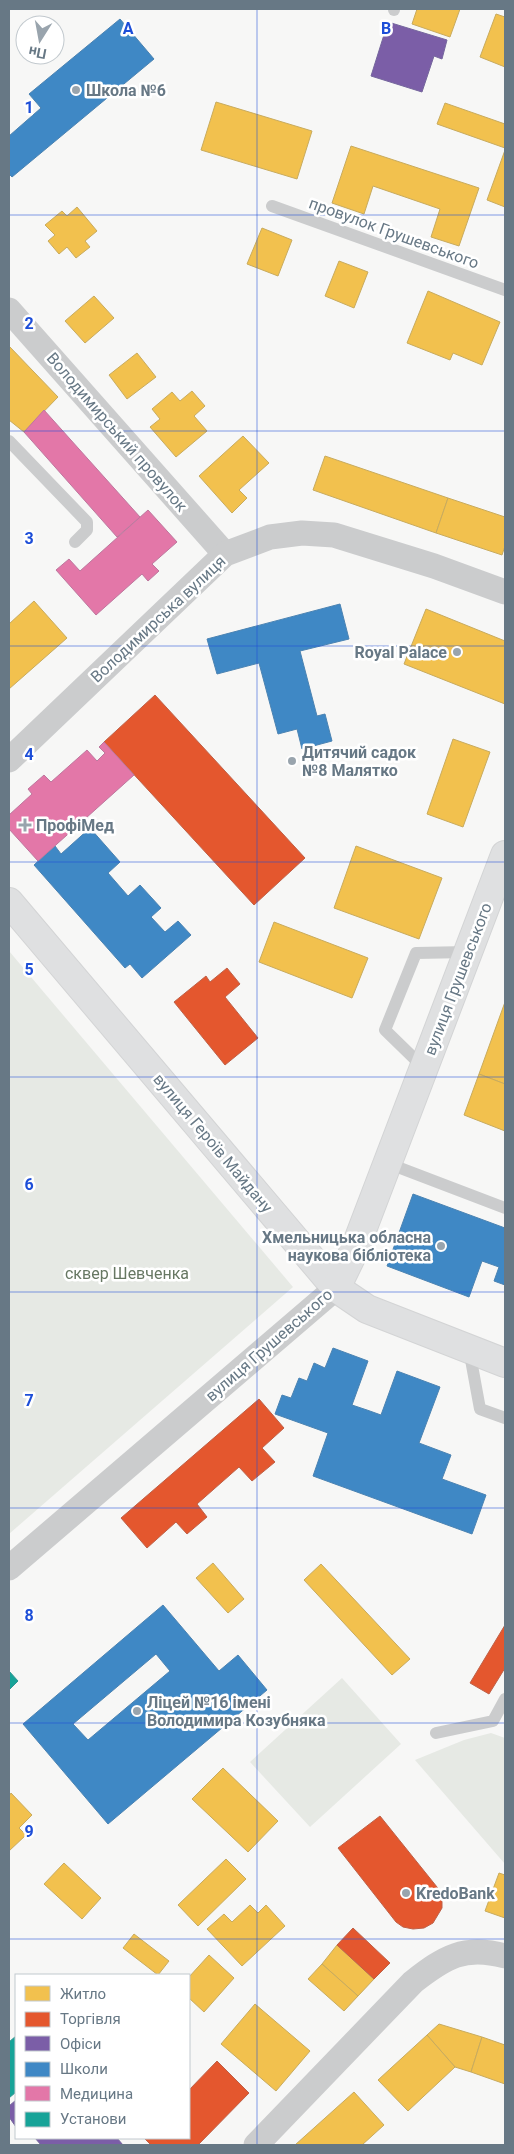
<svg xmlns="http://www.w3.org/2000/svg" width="514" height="2154" viewBox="0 0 514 2154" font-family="Roboto,sans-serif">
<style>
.green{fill:#e6e9e4}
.homes{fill:#f2c14e;stroke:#c8ab5e}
.shops{fill:#e4572e;stroke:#be6148}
.offices{fill:#7b5ea7;stroke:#75669d}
.schools{fill:#3f88c5;stroke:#4b83b2;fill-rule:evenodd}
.health{fill:#e377a8;stroke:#be779e}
.public{fill:#17a398;stroke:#2f9692}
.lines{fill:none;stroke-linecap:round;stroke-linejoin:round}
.secondary-casing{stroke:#d3d4d5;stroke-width:30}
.lane{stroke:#cbcccd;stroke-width:12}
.street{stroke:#cbcccd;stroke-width:25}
.secondary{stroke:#dfe0e1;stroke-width:28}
.grid{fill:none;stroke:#1d4ed8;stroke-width:1;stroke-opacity:0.55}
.poi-dot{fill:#99a4ad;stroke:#fff;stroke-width:2}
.labels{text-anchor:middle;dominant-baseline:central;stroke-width:5;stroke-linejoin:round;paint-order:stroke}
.poi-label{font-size:16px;font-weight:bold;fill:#677885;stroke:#fff;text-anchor:start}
.street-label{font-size:16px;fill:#677885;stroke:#fff}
.park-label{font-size:16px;fill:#667762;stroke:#fff}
.grid-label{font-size:16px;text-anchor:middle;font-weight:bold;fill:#1d4ed8;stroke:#fff;stroke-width:5;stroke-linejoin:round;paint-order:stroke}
</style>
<rect width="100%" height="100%" fill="#f7f7f6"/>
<!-- green -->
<g class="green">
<polygon points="9,951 293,1287 9,1534"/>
<polygon points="342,1678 401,1744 310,1827 250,1762"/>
<polygon points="491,1733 505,1738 505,1864 415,1760 464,1740"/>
</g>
<!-- homes -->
<g class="homes">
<polygon points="417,9 460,9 450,37 412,24"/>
<polygon points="496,14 505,17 505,67 480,57"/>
<polygon points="216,102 312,131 297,179 201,150"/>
<polygon points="445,103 505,124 505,148 437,124"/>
<polygon points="351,146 479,188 459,246 431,237 440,209 373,186 364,214 332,203"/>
<polygon points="505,150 505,207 487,200"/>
<polygon points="77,207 97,231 85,241 90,247 76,258 67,247 59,254 48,241 55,235 45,225 62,211 67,216"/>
<polygon points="262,228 292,240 278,276 247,264"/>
<polygon points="339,261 368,272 354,308 325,296"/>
<polygon points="428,291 500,322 482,365 453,353 450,360 407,343"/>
<polygon points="94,296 114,318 85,343 65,321"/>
<polygon points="9,346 58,397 24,432 9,420"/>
<polygon points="137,353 156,377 127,399 109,375"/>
<polygon points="192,391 205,406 194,416 207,431 176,457 150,427 160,419 152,409 172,392 180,401"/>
<polygon points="243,436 269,463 239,490 247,498 232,513 199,476"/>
<polygon points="325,456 448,498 436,533 313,490"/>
<polygon points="448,498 505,517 505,546 502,555 436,533"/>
<polygon points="34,601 67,638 9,689 9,624"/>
<polygon points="426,609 505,641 505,704 404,664"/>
<polygon points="453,739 490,752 463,827 427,814"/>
<polygon points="356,846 442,878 419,939 334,908"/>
<polygon points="274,922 368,958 352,998 259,962"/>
<polygon points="505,1002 505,1084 479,1074"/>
<polygon points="479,1074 505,1084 505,1131 464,1115"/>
<polygon points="213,1563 244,1599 228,1613 196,1578"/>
<polygon points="321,1564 410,1659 392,1675 304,1580"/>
<polygon points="223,1768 278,1821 248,1852 192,1799"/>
<polygon points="11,1793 32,1815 19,1828 26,1835 9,1851 9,1796"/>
<polygon points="226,1859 246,1879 198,1926 178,1905"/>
<polygon points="64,1863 101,1898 82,1919 44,1884"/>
<polygon points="499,1873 505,1875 505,1918 485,1911"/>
<polygon points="250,1905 258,1913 266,1905 285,1926 242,1966 207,1929 224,1914 232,1922"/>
<polygon points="134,1934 169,1961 158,1975 123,1948"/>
<polygon points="337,1945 374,1979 358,1996 322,1964"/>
<polygon points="209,1955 234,1978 204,2012 189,1998 189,1977"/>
<polygon points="322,1964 358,1996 344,2011 308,1979"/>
<polygon points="255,2004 310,2051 276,2091 221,2044"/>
<polygon points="439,2024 482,2037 471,2072 455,2067 427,2035"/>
<polygon points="427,2035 455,2067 408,2111 378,2080"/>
<polygon points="482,2037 505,2045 505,2084 471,2072"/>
<polygon points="354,2092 384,2125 362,2145 295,2145"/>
</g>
<!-- shops -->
<g class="shops">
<polygon points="155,695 305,858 254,905 104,742"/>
<polygon points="227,968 240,984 225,997 258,1038 225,1065 174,1002 206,976 210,982"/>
<polygon points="259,1399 284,1428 262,1448 275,1462 252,1481 239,1467 197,1504 207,1517 187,1534 176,1522 147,1548 121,1518"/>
<polygon points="505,1625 505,1668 489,1694 470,1683"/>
<polygon points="380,1816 437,1887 442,1899 442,1908 433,1923 424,1928 413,1929 403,1927 396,1922 338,1848"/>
<polygon points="353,1928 390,1963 374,1979 337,1945"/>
<polygon points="217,2061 249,2093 198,2145 151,2145 144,2138 189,2138 189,2090"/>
</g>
<!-- offices -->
<g class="offices">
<polygon points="388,22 447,40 442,59 434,56 422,92 371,76"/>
<polygon points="16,2100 16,2127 9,2117 9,2106"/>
<polygon points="35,2138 117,2138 123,2145 41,2145"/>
</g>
<!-- schools -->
<g class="schools">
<polygon points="120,19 154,59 12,177 9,174 9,136 41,108 29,94"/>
<polygon points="340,604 349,639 300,651 317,716 325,714 332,741 302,749 297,729 278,734 259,663 217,674 207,639"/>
<polygon points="90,828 120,862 108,873 128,896 140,885 161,908 151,917 165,932 178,921 191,935 142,978 130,964 125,968 34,865 55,846 61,854"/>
<polygon points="413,1194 505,1228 505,1285 494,1281 499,1267 482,1261 469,1297 387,1266"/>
<polygon points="333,1348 368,1361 352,1405 367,1410 381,1415 397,1371 440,1387 419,1443 451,1455 442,1479 486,1495 472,1534 313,1476 328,1433 275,1414 282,1395 291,1398 299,1378 307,1381 314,1363 325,1368"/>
<path d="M163,1605L219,1671L238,1655L267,1690L108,1824L23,1724ZM156,1654L170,1671L88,1740L73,1724Z"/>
</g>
<!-- health -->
<g class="health">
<polygon points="44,410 140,517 117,537 24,432"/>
<polygon points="148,510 177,542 152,564 159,571 148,581 142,574 96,615 56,570 69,559 80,571"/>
<polygon points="104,742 134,775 38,861 9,829 9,815 32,794 28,789 44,775 51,782 87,750 97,761 105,753 99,747"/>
</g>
<!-- public -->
<g class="public">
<polygon points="9,1671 18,1681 9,1690"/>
<polygon points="16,2036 16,2092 9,2098 9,2042"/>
</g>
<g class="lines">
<defs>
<g id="secondary">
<polyline points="9,902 336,1288 367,1309 505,1363"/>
<polyline points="336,1288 354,1251 505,855"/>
</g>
</defs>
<!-- secondary casing -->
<use href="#secondary" class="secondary-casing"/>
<!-- lane -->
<g class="lane">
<polyline points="394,10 394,9"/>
<polyline points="272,206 505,290"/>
<polyline points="9,441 87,522 87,530 75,542"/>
<polyline points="424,1068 385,1030 416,953 468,952"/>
<polyline points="387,1163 505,1208"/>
<polyline points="469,1349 480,1409 505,1418"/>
<polyline points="436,1733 493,1721 505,1699"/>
</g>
<!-- street -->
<g class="street">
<polyline points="9,310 225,554"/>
<polyline points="9,760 225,554 270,537 302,533 334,535 434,566 505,592"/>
<polyline points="9,1568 336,1288"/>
<path d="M256,2145L413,1982C445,1957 464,1945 505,1956"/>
</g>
<!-- secondary -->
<use href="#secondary" class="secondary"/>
</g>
<!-- grid -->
<path class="grid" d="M257,9V2145M9,215H505M9,431H505M9,646H505M9,862H505M9,1077H505M9,1292H505M9,1508H505M9,1723H505M9,1939H505"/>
<!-- markers -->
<g class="poi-dot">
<circle cx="76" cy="90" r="5"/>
<circle cx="457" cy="652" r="5"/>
<circle cx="292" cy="761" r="5"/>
<path d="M22.5 817.5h5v5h5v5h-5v5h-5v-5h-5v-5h5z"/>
<circle cx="441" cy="1246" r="5"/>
<circle cx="137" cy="1711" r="5"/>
<circle cx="406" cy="1893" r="5"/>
</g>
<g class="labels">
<!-- poi labels -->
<g class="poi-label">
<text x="86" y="90">Школа №6</text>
<text x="447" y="652" text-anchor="end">Royal Palace</text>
<text x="302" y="752">Дитячий садок<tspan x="302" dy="18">№8 Малятко</tspan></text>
<text x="36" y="825">ПрофіМед</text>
<text x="431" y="1237" text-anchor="end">Хмельницька обласна<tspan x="431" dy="18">наукова бібліотека</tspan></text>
<text x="147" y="1702">Ліцей №16 імені<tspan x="147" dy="18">Володимира Козубняка</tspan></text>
<text x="416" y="1893">KredoBank</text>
</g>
<!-- street labels -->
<g class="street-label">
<text transform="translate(394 233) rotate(20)">провулок Грушевського</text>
<text transform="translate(117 432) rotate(49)">Володимирський провулок</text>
<text transform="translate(158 619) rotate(-43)">Володимирська вулиця</text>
<text transform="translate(458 979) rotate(-69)">вулиця Грушевського</text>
<text transform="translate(213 1143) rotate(50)">вулиця Героїв Майдану</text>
<text transform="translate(269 1345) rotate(-41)">вулиця Грушевського</text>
</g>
<!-- park labels -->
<g class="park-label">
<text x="127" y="1273">сквер Шевченка</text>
</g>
</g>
<g class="grid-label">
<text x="128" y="34">A</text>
<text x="386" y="34">B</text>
<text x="29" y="113">1</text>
<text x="29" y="329">2</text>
<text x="29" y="544">3</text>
<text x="29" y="760">4</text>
<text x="29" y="975">5</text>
<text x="29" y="1190">6</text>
<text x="29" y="1406">7</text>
<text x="29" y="1621">8</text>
<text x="29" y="1837">9</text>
</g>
<!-- border -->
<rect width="514" height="2154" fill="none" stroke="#677885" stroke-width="20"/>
<!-- legend -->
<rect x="15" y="1974" width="175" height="165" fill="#ffffff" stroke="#c2c9ce"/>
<rect x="25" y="1986" width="25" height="15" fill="#f2c14e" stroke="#c2c9ce"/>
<text x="60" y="1999" font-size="15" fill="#677885">Житло</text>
<rect x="25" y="2012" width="25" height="15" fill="#e4572e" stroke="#c2c9ce"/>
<text x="60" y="2024" font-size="15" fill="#677885">Торгівля</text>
<rect x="25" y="2036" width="25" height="15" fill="#7b5ea7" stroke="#c2c9ce"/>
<text x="60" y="2049" font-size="15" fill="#677885">Офіси</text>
<rect x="25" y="2062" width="25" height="15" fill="#3f88c5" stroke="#c2c9ce"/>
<text x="60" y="2074" font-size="15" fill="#677885">Школи</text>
<rect x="25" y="2086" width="25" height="15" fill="#e377a8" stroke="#c2c9ce"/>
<text x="60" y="2099" font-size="15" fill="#677885">Медицина</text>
<rect x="25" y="2112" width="25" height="15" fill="#17a398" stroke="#c2c9ce"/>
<text x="60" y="2124" font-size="15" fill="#677885">Установи</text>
<!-- north arrow -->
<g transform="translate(40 40) rotate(191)"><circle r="24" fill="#ffffff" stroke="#c2c9ce"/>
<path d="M0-4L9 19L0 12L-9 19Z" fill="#99a4ad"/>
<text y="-8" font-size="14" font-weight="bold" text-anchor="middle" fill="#677885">Пн</text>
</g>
</svg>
